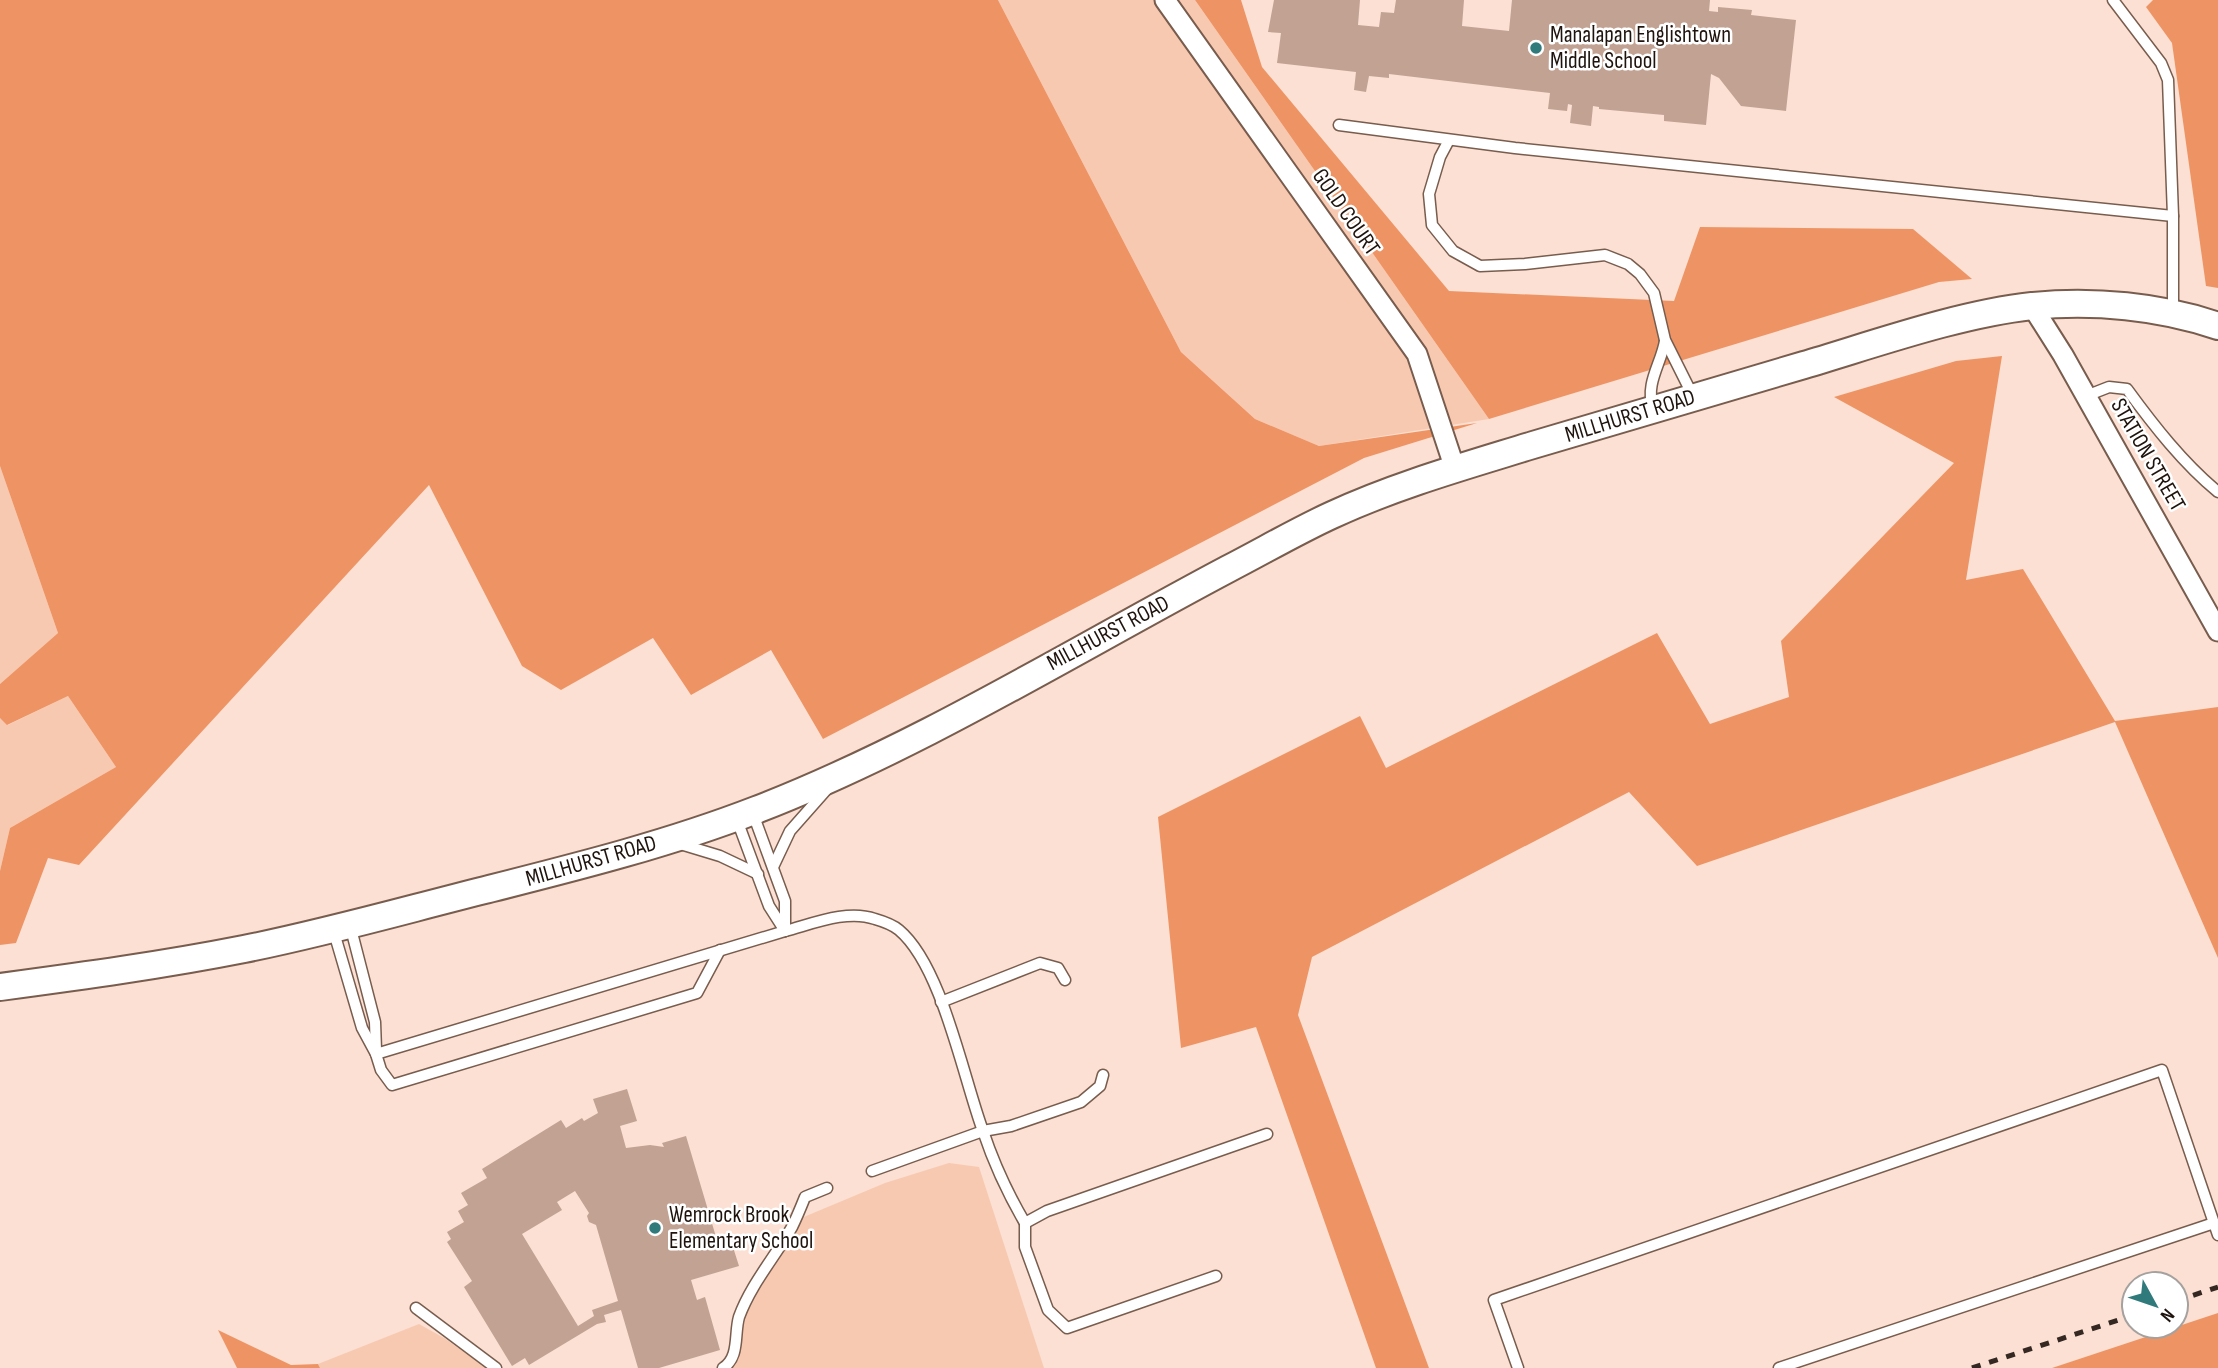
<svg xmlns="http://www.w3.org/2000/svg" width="2218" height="1368" viewBox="0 0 2218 1368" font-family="'Sofia Sans Condensed',sans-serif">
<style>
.green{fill:#f8c9b1}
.forest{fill:#ee9464}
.building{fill:#c2a292;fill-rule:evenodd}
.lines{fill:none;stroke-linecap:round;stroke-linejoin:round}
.lane-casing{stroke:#785c4d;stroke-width:13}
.street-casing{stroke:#785c4d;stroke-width:23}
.secondary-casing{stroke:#785c4d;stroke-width:30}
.lane{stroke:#fff;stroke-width:10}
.street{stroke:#fff;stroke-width:19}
.secondary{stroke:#fff;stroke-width:26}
.rail{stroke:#352822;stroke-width:5;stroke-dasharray:9 9;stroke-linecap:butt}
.poi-dot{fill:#317a7c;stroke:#fff;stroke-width:2.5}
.labels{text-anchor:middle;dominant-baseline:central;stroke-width:5;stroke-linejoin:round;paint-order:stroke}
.poi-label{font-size:23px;fill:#1e130d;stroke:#fff;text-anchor:start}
.street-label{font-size:23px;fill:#1e130d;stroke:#fff}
</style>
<rect width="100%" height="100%" fill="#fbe0d3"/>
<!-- green -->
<g class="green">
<polygon points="998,0 1195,0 1489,419 1319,446 1255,419 1181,352"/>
<polygon points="0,466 58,633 0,684"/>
<polygon points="68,696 116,767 10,828 0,871 0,718 8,725"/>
<polygon points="949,1163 979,1167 1044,1368 726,1368 734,1364 746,1309 771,1271 799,1219 885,1183"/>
<polygon points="419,1324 444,1338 487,1368 320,1368 318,1364"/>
</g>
<!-- forest -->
<g class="forest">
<polygon points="0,0 998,0 1181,352 1255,419 1319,446 1477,423 1364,458 823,739 771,650 691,695 653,638 561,690 522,666 429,485 79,865 48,858 16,943 0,945 0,871 10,828 116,767 68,696 7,725 0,718 0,684 58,633 0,466"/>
<polygon points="1195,0 1241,0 1262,67 1449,291 1674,301 1700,227 1913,229 1972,279 1939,282 1489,419"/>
<polygon points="2153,0 2218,0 2218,288 2206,286 2172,43 2146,7"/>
<polygon points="2002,356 1966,580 2023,569 2115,721 2218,707 2218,958 2115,722 1697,866 1629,792 1312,957 1298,1015 1429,1368 1376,1368 1256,1027 1181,1048 1158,817 1360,716 1386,768 1657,633 1710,724 1789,697 1781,641 1954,463 1834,397 1956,361"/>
<polygon points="2218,1313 2218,1368 2052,1368"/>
<polygon points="218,1330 291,1365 318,1364 320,1368 237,1368"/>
</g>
<!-- building -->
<g class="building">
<polygon points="1274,0 1360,0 1358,25 1379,27 1381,12 1394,13 1396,0 1464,0 1462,26 1509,31 1512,0 1710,0 1709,11 1718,12 1718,7 1752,10 1751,15 1796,20 1786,111 1741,106 1719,78 1711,74 1706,125 1664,121 1664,115 1599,109 1599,107 1593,106 1591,126 1570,123 1572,105 1568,104 1567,111 1548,109 1550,93 1389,74 1389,78 1369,76 1366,92 1354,90 1356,72 1277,63 1281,33 1268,32"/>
<path d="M627,1089L637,1121L620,1126L626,1148L650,1145L664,1147L662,1143L686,1136L719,1247L732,1244L739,1266L691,1280L697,1300L705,1297L720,1350L659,1368H638L621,1310L604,1315L606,1322L597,1324L529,1365L525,1358L512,1366L464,1287L472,1281L447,1242L451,1239L447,1232L464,1222L458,1211L468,1205L461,1193L487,1178L482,1169L561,1120L566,1128L582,1118L584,1121L598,1113L593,1099ZM575,1191L589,1213L587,1216L589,1222L596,1225L618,1301L592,1310L594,1316L578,1326L522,1234L562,1210L557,1202Z"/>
</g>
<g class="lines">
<defs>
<g id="lane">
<polyline points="2113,0 2161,63 2168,80 2173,216 2173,313"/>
<polyline points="1339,125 1515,148 2173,216"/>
<polyline points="1449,140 1440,157 1429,194 1432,225 1453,251 1480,266 1525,264 1605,255 1628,264 1640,274 1654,293 1665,340 1693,396"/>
<path d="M2086,396L2109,387L2127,389C2154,426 2183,463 2218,492"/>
<path d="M1653,407C1645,384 1661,364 1665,341"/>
<polyline points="752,811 785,901 785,931"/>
<polyline points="737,820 769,906 785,931"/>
<polyline points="677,843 720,856 758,874"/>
<polyline points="773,867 790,831 828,788"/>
<polyline points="350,925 375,1022 376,1050"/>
<polyline points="333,929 362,1028 376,1054 381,1070 392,1085 697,993 720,950"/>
<polyline points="941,1002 1040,963 1058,968 1065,980"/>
<path d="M376,1054L785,931C812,924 847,909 875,919C882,921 893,925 899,930C942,966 963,1077 983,1131C994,1164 1008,1194 1025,1223"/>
<polyline points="872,1171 983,1131 1011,1126 1081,1102 1100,1086 1103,1075"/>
<polyline points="1216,1276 1067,1328 1048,1310 1025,1247 1025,1223 1047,1211 1267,1134"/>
<polyline points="416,1308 496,1368"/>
<path d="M723,1368C740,1357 734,1334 739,1317C751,1284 775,1257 792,1227C797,1217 801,1207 805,1197L827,1188"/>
<polyline points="1518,1368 1494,1300 2162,1070 2218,1235"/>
<polyline points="1779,1368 2214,1223"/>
</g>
<g id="street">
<polyline points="1165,0 1417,354 1455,469"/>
<polyline points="2032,306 2063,355 2218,631"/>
</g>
<path id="secondary" d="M0,987C82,976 163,965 244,949C325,933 405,910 485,890C576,867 668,844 756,810C919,747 1073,651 1228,569C1263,551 1297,531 1332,515C1397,485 1465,466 1533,445C1623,418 1713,391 1804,365C1875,344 1959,314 2032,306C2093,300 2160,306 2218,326"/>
</defs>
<!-- lane casing -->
<use href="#lane" class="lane-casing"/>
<!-- street casing -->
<use href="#street" class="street-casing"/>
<!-- secondary casing -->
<use href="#secondary" class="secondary-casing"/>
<!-- lane -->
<use href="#lane" class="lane"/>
<!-- street -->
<use href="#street" class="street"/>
<!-- secondary -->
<use href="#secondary" class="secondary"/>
<!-- rail -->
<g class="rail">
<polyline points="2176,1301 2218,1287"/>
<polyline points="1972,1368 2134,1315"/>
</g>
</g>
<!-- markers -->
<g class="poi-dot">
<circle cx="1536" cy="48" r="7"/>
<circle cx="655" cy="1228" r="7"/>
</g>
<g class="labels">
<!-- poi labels -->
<g class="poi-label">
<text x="1550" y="35">Manalapan Englishtown<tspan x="1550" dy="26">Middle School</tspan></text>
<text x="669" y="1215">Wemrock Brook<tspan x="669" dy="26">Elementary School</tspan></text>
</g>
<!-- street labels -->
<g class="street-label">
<text transform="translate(1346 212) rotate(55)">GOLD COURT</text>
<text transform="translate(1630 416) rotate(-17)">MILLHURST ROAD</text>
<text transform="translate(2148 455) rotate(60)">STATION STREET</text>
<text transform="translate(1108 633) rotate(-28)">MILLHURST ROAD</text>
<text transform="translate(591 861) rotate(-16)">MILLHURST ROAD</text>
</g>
</g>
<!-- north arrow -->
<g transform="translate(2155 1305) rotate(130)"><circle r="33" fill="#ffffff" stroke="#a5a19e" stroke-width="2"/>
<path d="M0-5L12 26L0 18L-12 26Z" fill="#317a7c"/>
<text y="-10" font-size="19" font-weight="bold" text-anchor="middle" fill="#1e130d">N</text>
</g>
</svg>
